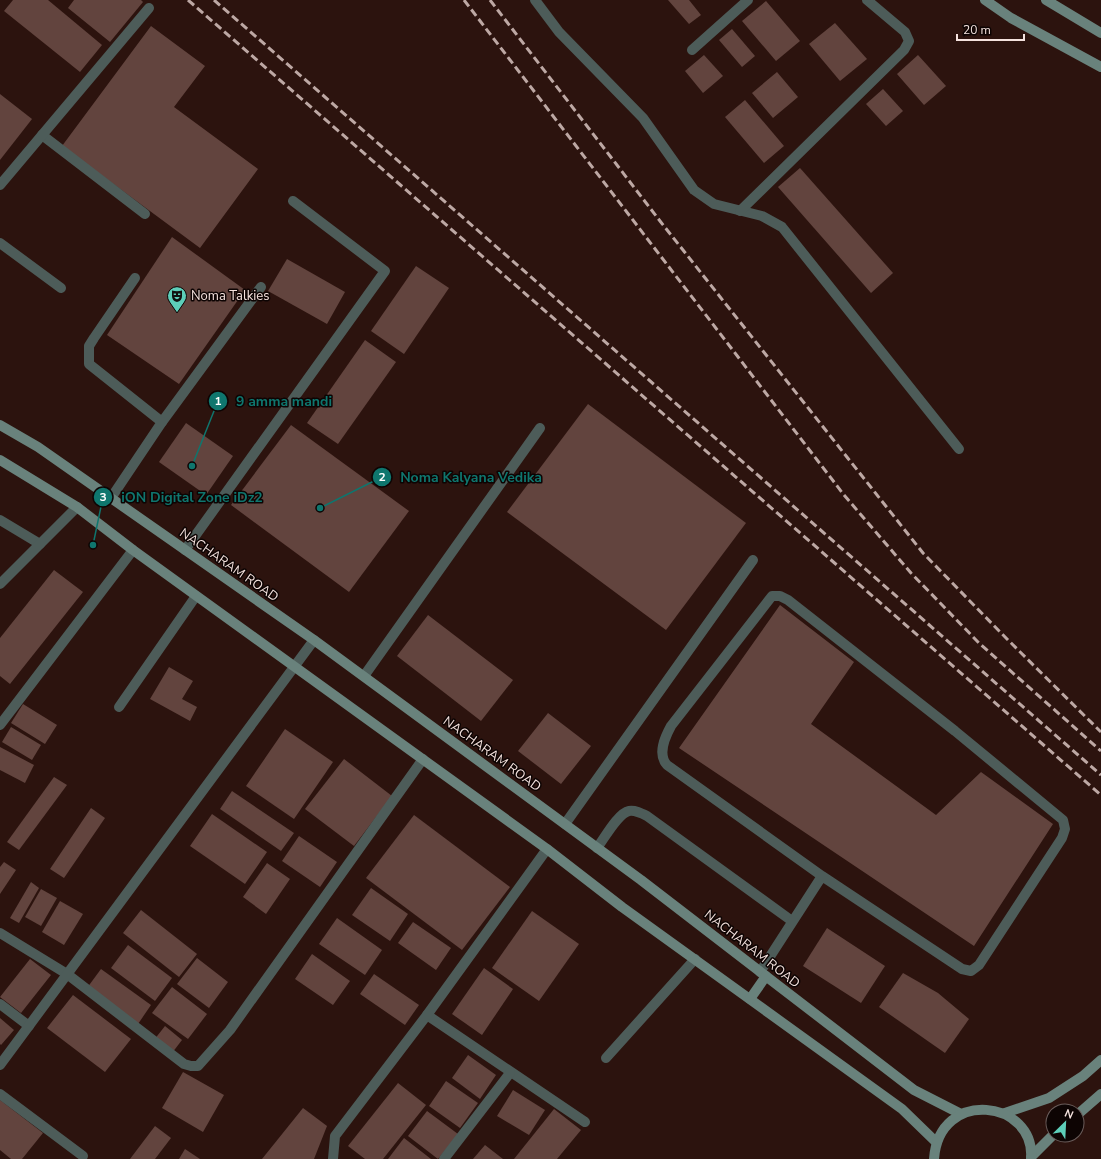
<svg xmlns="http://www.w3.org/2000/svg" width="1101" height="1159" viewBox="0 0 1101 1159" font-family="'Nunito Sans',sans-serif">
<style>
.building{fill:#62443e}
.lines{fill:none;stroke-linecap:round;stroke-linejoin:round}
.service{stroke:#4d5c59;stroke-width:10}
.minor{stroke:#4d5c59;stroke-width:10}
.secondary{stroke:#69827c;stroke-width:10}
.rail{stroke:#bda8a4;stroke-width:3;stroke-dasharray:8 4;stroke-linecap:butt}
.labels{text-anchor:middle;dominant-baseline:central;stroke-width:3;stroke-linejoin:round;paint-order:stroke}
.poi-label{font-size:13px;fill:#f5e2de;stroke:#0d0403;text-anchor:start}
.street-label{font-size:13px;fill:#f5e2de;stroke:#0d0403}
.leader{fill:none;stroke:#0f766e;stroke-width:1.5}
.callout-dot{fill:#0f766e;stroke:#0d0403;stroke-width:1.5}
.mark-label{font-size:12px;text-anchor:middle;font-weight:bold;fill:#fff}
.callout-label{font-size:14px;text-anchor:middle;font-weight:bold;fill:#0f766e;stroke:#0d0403;stroke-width:3;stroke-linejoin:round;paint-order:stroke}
</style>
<rect width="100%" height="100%" fill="#2c130e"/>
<!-- building -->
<g class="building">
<polygon points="13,0 48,0 102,45 80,72 4,11"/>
<polygon points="74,0 141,0 143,2 110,42 68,8"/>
<polygon points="668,0 689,0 701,15 689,24"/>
<polygon points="766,1 800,41 776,61 742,21"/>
<polygon points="835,23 867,59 840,81 809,44"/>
<polygon points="151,26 205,66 174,107 258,169 200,248 62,146"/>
<polygon points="732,29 755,56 742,67 719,40"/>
<polygon points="704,55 723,76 703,93 685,71"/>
<polygon points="918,55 946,86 924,105 897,74"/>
<polygon points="777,72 798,97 773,118 752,93"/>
<polygon points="883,89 903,111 886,126 866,104"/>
<polygon points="0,94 32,119 0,160"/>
<polygon points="745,100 784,146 764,163 725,117"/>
<polygon points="800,168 893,273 871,293 778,187"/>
<polygon points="172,237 245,290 179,384 107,335"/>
<polygon points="287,259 345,292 327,324 268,291"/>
<polygon points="416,266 449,288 404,354 371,331"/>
<polygon points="365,340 396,362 338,444 307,423"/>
<polygon points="588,404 746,523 666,630 507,512"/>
<polygon points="186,423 233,456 206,495 159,462"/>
<polygon points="291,425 409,511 349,592 231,505"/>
<polygon points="54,570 83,592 10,684 0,676 0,638"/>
<polygon points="780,605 854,662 811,724 936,815 981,772 1053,824 974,946 679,748"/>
<polygon points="428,615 513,680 481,721 397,656"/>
<polygon points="169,667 193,681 182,699 197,707 190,721 150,699"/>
<polygon points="23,704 57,725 45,744 11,723"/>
<polygon points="548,713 591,746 561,784 518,751"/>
<polygon points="11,727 41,745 32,760 2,742"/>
<polygon points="285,729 333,762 294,819 246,786"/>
<polygon points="0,747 34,765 25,783 0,770"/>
<polygon points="344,759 392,796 354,846 305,809"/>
<polygon points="54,777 67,785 19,850 7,842"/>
<polygon points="232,791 294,833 281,851 220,809"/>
<polygon points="91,808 105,818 64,878 50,869"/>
<polygon points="212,814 267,852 245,884 190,846"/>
<polygon points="414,815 510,887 462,950 366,878"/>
<polygon points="299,836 337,862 320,887 282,861"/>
<polygon points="4,862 16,870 0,894 0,867"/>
<polygon points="267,863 290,879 266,914 243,897"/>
<polygon points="31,882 39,888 19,923 10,918"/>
<polygon points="371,888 408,914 390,941 352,915"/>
<polygon points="41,889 57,898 41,926 25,917"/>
<polygon points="60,901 83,914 64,945 42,932"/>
<polygon points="141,910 197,954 179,977 123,933"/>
<polygon points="532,911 579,944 539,1001 492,968"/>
<polygon points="337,918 382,950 365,975 319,944"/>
<polygon points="413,922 451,948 436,970 398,943"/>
<polygon points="827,928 885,966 861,1003 803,966"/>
<polygon points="128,945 172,978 155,1001 111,968"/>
<polygon points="312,954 350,981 333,1005 295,979"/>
<polygon points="197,958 228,982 209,1008 177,984"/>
<polygon points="30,959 51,975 21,1013 0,997"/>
<polygon points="484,968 513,989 482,1035 452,1014"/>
<polygon points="101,969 151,1005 138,1024 87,988"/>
<polygon points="903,973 938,993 969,1019 945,1053 879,1007"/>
<polygon points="374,974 419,1005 405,1025 360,994"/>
<polygon points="172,987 207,1014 188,1039 152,1013"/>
<polygon points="73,995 131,1039 105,1072 47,1028"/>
<polygon points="0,1018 14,1030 1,1045 0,1044"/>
<polygon points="165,1026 182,1040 172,1053 154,1040"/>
<polygon points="468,1055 496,1075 480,1099 452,1078"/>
<polygon points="183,1072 224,1095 203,1132 162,1108"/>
<polygon points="446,1081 478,1103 460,1128 429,1106"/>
<polygon points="398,1083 426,1105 383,1159 365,1159 348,1146"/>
<polygon points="513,1090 545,1110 529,1135 497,1116"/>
<polygon points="0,1100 43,1133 22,1159 11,1159 0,1150"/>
<polygon points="303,1108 327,1126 314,1159 262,1159"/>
<polygon points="554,1109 581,1130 557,1159 514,1159"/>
<polygon points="427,1111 458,1134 438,1159 408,1136"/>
<polygon points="155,1126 171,1138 155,1159 130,1159"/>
<polygon points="404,1138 431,1159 388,1159"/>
<polygon points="485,1145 503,1159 473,1159"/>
<polygon points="185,1149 200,1159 179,1159"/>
</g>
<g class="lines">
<!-- service -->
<g class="service">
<polyline points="42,135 145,214"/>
<polyline points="0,185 149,8"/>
<polyline points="0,243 61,288"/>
<polyline points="162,422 261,287"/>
<polyline points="111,498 162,422 89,364 89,346 94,338 135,278"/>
<polyline points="185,550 385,271 293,201"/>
<polyline points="119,707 196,596"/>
<polyline points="565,824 753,560"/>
<path d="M597,848C604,839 618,813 629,811C635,810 641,813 647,816L792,921"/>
</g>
<!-- minor -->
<g class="minor">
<polyline points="535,0 559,32 643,118 694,190 714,204 762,216 782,227 959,449"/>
<polyline points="692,50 748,0"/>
<polyline points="740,211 904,50 909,41 905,32 867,0"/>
<polyline points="0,520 40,544"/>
<polyline points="0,584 77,507"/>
<polyline points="364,676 540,428"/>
<polyline points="0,725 133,550"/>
<polyline points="0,933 67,974 184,1064 191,1066 198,1066 230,1030 423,759"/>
<path d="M760,972L822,876L667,765C657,754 665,737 671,726L772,596H780L788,600L955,731L1063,820L1065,829L1062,838L979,965L971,971L962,969L822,876"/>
<polyline points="0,1004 29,1026"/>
<polyline points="427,1015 585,1122"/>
<polyline points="606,1058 695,959"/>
<polyline points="0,1065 314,640"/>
<polyline points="0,1094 83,1156"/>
<polyline points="333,1159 335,1136 427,1015 547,849"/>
<polyline points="444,1159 510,1073"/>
</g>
<!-- secondary -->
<g class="secondary">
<polyline points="985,0 1011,18 1101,67"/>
<polyline points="1046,0 1101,33"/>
<polyline points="0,425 38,447 314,640 641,880 914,1090 961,1114"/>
<polyline points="0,460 77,507 133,550 547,849 622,907 902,1109 936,1142"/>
<polyline points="750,999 766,976"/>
<polyline points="1005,1113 1049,1098 1083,1076 1101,1060"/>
<polyline points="1077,1115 1101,1094"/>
<polyline points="1031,1157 1053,1135"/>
<path d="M934,1159C939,1087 1036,1100 1031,1159"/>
</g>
<!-- rail -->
<g class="rail">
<polyline points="188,0 1101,795"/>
<polyline points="214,0 1101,775"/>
<polyline points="464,0 844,495 911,573 979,643 1101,751"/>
<polyline points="490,0 660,221 923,553 1007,639 1101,732"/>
</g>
</g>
<!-- icons -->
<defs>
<symbol id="theatre-pin" viewBox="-11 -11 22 30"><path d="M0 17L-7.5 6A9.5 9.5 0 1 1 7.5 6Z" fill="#5dceb9" stroke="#0d0403"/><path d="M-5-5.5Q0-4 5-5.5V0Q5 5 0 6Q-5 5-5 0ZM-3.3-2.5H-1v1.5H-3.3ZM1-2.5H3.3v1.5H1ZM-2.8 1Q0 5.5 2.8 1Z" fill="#111"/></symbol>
</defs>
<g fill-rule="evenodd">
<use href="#theatre-pin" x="166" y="285" width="22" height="30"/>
</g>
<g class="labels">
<!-- poi labels -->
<g class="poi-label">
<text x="191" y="296">Noma Talkies</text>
</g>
<!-- street labels -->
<g class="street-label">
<text transform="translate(229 565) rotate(35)">NACHARAM ROAD</text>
<text transform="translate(492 754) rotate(36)">NACHARAM ROAD</text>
<text transform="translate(752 949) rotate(38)">NACHARAM ROAD</text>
</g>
</g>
<!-- callouts -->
<path class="leader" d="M192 466L218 401M320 508L382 477M93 545L103 497"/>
<g class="callout-dot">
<circle cx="192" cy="466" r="4"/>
<circle cx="320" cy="508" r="4"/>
<circle cx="93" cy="545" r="4"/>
<circle cx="218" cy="401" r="10"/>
<circle cx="382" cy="477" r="10"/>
<circle cx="103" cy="497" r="10"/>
</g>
<g class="mark-label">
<text x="218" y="405">1</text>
<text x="382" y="481">2</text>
<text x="103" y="501">3</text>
</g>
<g class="callout-label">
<text x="284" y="406">9 amma mandi</text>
<text x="471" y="482">Noma Kalyana Vedika</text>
<text x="192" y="502">iON Digital Zone iDz2</text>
</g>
<!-- north arrow -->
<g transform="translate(1065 1123) rotate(24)"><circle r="19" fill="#0d0403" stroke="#6a5d5b"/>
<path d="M0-3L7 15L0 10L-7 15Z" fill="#5dceb9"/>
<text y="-6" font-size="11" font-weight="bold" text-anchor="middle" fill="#f5e2de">N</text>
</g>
<!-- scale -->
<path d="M957 34v6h67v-6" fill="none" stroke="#f5e2de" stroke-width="2"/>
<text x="963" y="34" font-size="12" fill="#f5e2de" stroke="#0d0403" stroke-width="3" paint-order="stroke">20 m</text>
</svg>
